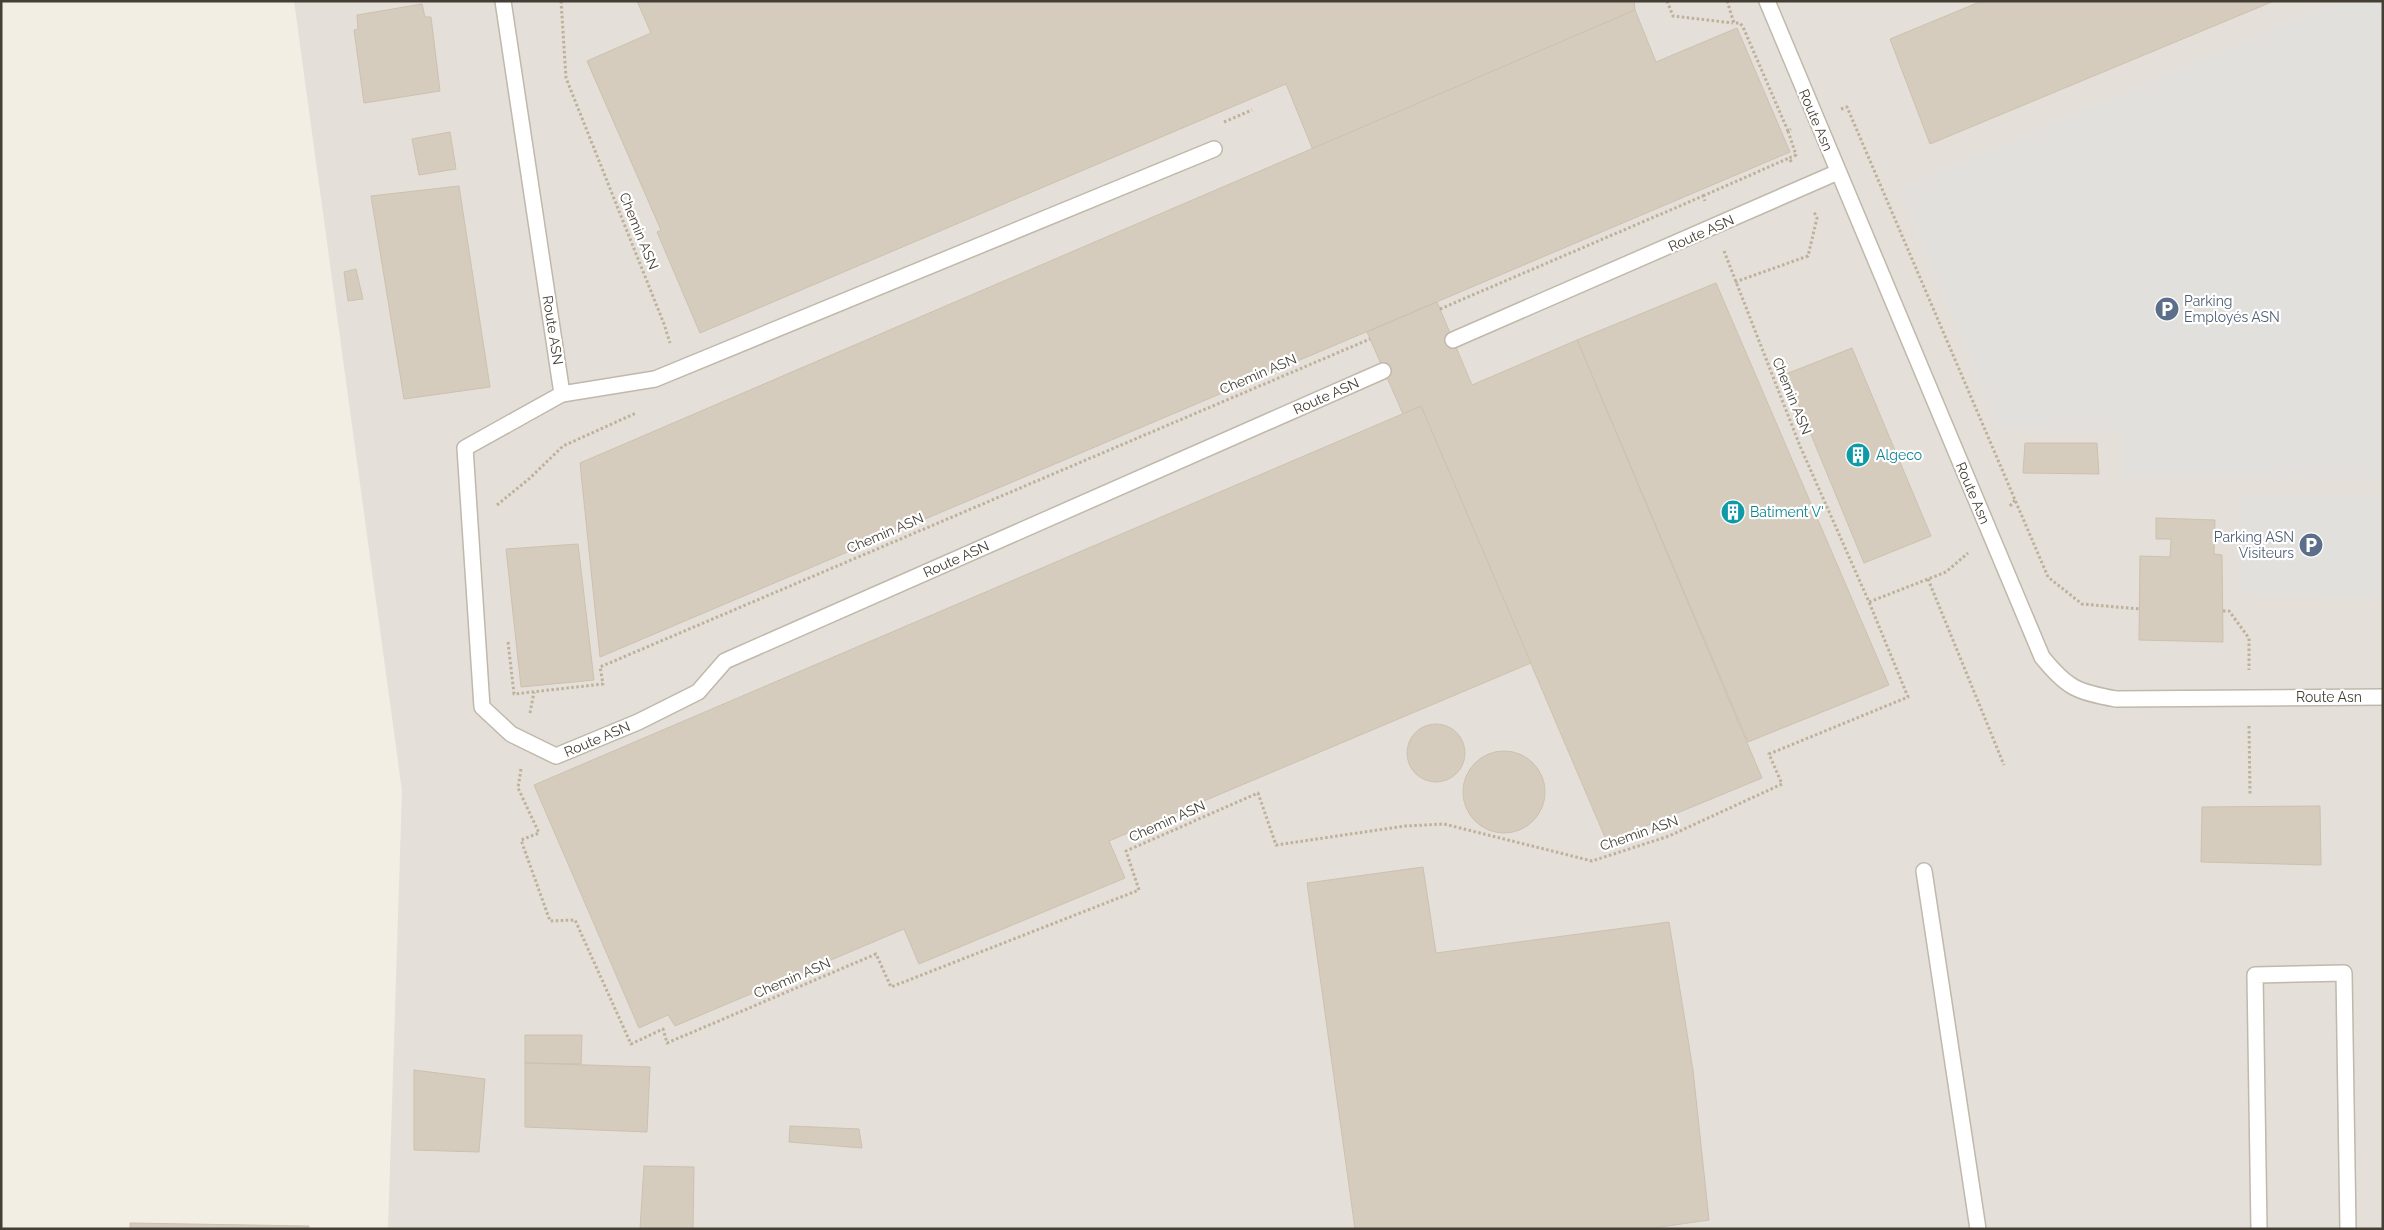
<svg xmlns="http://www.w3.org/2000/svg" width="2384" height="1230" viewBox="0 0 2384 1230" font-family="Raleway,sans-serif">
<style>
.industrial{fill:#e4dfd9}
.parking{fill:#e2e0dd}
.building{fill:#d6ccbd;stroke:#cdc1ae}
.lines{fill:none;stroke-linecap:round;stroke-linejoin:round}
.lane-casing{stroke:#c0b8aa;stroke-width:18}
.path{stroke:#beb199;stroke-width:3;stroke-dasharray:2.5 2.5;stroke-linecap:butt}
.lane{stroke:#fff;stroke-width:15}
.labels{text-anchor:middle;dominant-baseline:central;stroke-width:4.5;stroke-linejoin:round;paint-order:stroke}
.street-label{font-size:14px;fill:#443e34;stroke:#fff}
.service-label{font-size:14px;fill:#4e5e75;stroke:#fff;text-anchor:start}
.culture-label{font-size:14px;fill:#0d838f;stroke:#fff;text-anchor:start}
</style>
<rect width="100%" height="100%" fill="#f2eee4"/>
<!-- industrial -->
<polygon class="industrial" points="294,1 2383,1 2383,1229 388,1229 402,791"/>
<!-- parking -->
<g class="parking">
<polygon points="2339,1 2383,1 2383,478 2124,477 2123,431 2001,429 1900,189"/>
<polygon points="2240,495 2383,497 2383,596 2239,594"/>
</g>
<!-- building -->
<g class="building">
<polygon points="637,1 1634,1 1635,10 1313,150 1286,84 700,333 657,232 661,230 587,61 651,33"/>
<polygon points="1982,1 2274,1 1930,144 1890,39"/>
<polygon points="422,4 425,17 431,17 440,91 364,103 354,30 358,29 357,15"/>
<polygon points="1635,10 1656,62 1737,28 1790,152 600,657 580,463"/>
<polygon points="450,132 456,169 419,175 412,139"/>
<polygon points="459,186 490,387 404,399 371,196"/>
<polygon points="356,269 363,299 348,301 344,272"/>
<polygon points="1716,283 1889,685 1748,742 1577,340"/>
<polygon points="1437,302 1472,385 1577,340 1762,778 1607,842 1421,406 1403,414 1367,332"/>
<polygon points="1852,348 1931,536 1864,563 1786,374"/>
<polygon points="1421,406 1531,663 1109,841 1125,878 919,964 904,929 675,1026 668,1015 639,1028 534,785"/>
<polygon points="2025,443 2097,443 2099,474 2023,473"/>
<polygon points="2156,518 2215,520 2214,554 2222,555 2223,642 2139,640 2140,556 2170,557 2171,539 2156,539"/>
<polygon points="578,544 594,680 521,687 506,549"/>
<circle cx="1436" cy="753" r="29"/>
<circle cx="1504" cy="792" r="41"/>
<polygon points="2320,806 2321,865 2201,862 2202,807"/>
<polygon points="1423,867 1436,953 1669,922 1693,1070 1709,1220 1647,1229 1355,1229 1307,883"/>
<polygon points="525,1035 582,1035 581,1064 525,1063"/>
<polygon points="525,1063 650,1067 647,1132 525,1127"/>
<polygon points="414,1070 485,1079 479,1152 414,1150"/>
<polygon points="790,1126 859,1129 862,1148 789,1142"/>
<polygon points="644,1166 694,1167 693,1229 640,1229"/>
<polygon points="130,1223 309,1226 309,1229 130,1229"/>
</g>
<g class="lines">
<defs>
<g id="lane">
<polyline points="503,1 562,394 465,448 482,707 511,734 556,756 638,722 698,692 725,661 1383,371"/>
<path d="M1767,1L2042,657C2067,688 2077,692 2116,699L2383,697"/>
<polyline points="1453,340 1838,172"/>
<polyline points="562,394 655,379 1214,149"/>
<polyline points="1924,871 1978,1229"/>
<polyline points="2259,1229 2255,975 2344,973 2348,1229"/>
</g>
</defs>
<!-- lane casing -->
<use href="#lane" class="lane-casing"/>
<!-- path -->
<g class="path">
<polyline points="561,1 566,78 664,324 670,343"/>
<polyline points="1667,1 1673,16 1733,23"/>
<polyline points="1727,1 1734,23 1740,23 1743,27 1788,131 1791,129"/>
<polyline points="1841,109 1847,107 2048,577 2082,604 2140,609"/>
<polyline points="1224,122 1252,110"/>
<polyline points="1788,131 1796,155 1789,158 1792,163"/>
<polyline points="1703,196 1789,158"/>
<polyline points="1724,251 1800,446 1869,602 1946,572 1968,553"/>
<polyline points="1735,282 1808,256 1817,218 1814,212"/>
<polyline points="1440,309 1703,196 1705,201"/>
<polyline points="497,505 530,478 563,446 636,413"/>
<polyline points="2010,506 2015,500"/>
<polyline points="1928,579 2004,765"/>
<polyline points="2223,611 2229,611 2249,638 2249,670"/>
<polyline points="508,642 514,694 603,684 600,667 1370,339"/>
<polyline points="530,713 534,692"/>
<polyline points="2249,726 2250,795"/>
<polyline points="521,769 518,788 539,833 521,840 550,921 575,920 631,1044 663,1029 667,1043 876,954 891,987 1139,890 1126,851 1258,793 1276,845 1405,826 1444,824 1592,861 1669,836 1782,784 1769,754 1908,697 1869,602"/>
</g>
<!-- lane -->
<use href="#lane" class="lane"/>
</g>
<!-- icons -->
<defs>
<symbol id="parking-disc" viewBox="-11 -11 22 22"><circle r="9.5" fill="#5c6f8a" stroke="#fff"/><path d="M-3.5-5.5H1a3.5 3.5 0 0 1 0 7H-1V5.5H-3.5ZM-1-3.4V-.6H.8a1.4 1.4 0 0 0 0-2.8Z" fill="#fff"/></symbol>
<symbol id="building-disc" viewBox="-11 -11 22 22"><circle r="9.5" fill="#0f9aa8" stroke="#fff"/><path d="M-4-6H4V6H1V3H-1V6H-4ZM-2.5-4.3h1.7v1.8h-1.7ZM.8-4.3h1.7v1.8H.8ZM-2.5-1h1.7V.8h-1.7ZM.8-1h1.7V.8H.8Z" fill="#fff"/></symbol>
</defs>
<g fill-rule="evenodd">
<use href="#parking-disc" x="2153" y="295" width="28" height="28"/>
<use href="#building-disc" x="1844" y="441" width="28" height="28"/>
<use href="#building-disc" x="1719" y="498" width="28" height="28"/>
<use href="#parking-disc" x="2297" y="531" width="28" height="28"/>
</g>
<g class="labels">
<!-- street labels -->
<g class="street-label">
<text transform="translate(1816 120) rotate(67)">Route Asn</text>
<text transform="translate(639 231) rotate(68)">Chemin ASN</text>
<text transform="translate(1701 233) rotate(-24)">Route ASN</text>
<text transform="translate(553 330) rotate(81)">Route ASN</text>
<text transform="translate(1258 374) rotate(-23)">Chemin ASN</text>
<text transform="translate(1326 396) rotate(-24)">Route ASN</text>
<text transform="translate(1792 396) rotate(68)">Chemin ASN</text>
<text transform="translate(1973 493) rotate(67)">Route Asn</text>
<text transform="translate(885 533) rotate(-23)">Chemin ASN</text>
<text transform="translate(956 559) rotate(-24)">Route ASN</text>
<text x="2329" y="697">Route Asn</text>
<text transform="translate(597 739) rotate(-23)">Route ASN</text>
<text transform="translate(1167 821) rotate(-24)">Chemin ASN</text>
<text transform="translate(1639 833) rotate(-19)">Chemin ASN</text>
<text transform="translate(792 978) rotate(-23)">Chemin ASN</text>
</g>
<!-- service labels -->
<g class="service-label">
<text x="2184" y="301">Parking<tspan x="2184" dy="16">Employés ASN</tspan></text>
<text x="2294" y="537" text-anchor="end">Parking ASN<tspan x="2294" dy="16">Visiteurs</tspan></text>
</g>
<!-- culture labels -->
<g class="culture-label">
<text x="1876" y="455">Algeco</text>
<text x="1750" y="512">Batiment V'</text>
</g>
</g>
<!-- border -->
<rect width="2384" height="1230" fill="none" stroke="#443e34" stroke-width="5"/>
</svg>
